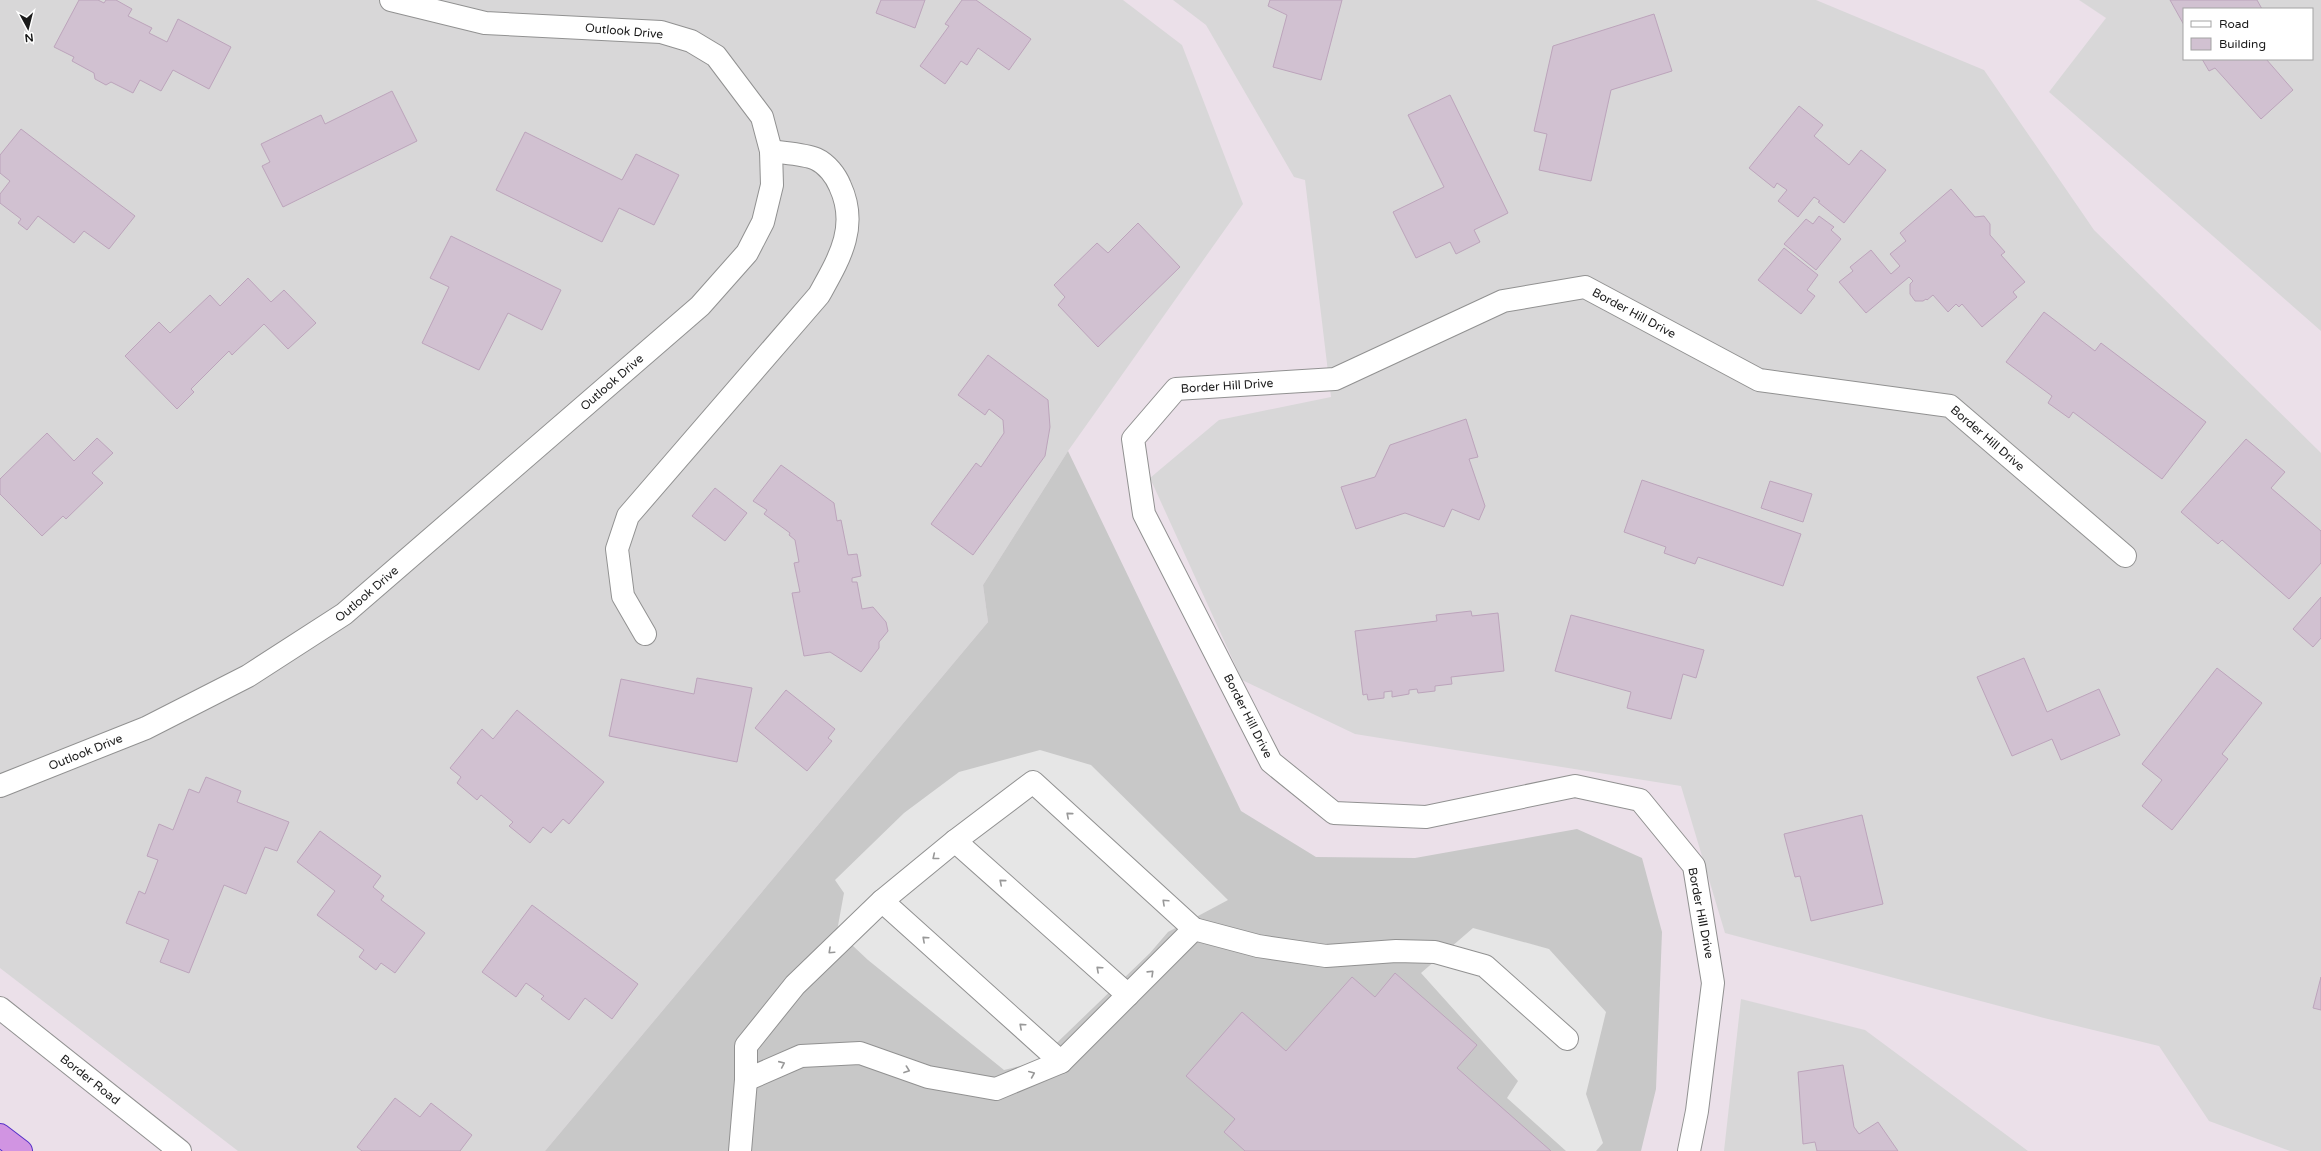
<svg xmlns="http://www.w3.org/2000/svg" width="2321" height="1151" viewBox="0 0 2321 1151" font-family="'Varela Round',sans-serif">
<style>
.residential{fill:#d8d7d8;fill-rule:evenodd}
.religious{fill:#c8c8c8}
.parking{fill:#e6e6e6}
.building{fill:#d1c1d1;stroke:#bca4bb}
.lines{fill:none;stroke-linecap:round;stroke-linejoin:round}
.service-casing{stroke:#919191;stroke-width:24}
.minor-casing{stroke:#919191;stroke-width:24}
.trunk-casing{stroke:#5530c7;stroke-width:24}
.service{stroke:#fff;stroke-width:22}
.minor{stroke:#fff;stroke-width:22}
.trunk{stroke:#d194e2;stroke-width:22}
.oneway{stroke:#989898}
.labels{text-anchor:middle;dominant-baseline:central;stroke-width:3.5;stroke-linejoin:round;paint-order:stroke}
.street-label{font-size:12px;fill:#1a1a1a;stroke:#fff}
</style>
<rect width="100%" height="100%" fill="#ebe0e9"/>
<!-- residential -->
<g class="residential">
<polygon points="0,0 1123,0 1182,45 1243,204 1068,451 983,585 988,622 545,1151 238,1151 0,968"/>
<polygon points="1173,0 1816,0 1984,70 2094,230 2321,453 2321,1151 2290,1151 2209,1121 2159,1046 2044,1018 1725,933 1681,786 1355,734 1242,680 1150,478 1219,420 1331,397 1305,180 1294,177 1206,25"/>
<path d="M2079,0H2321V331L2049,92L2106,18ZM2184,9H2312V59H2184Z"/>
<polygon points="1741,999 1865,1030 2028,1151 1724,1151"/>
</g>
<!-- religious -->
<polygon class="religious" points="1068,451 1241,811 1316,857 1415,858 1577,829 1642,858 1662,932 1656,1089 1641,1151 545,1151 988,622 983,585"/>
<!-- parking -->
<g class="parking">
<polygon points="1040,750 1091,765 1228,900 1168,932 1150,953 1037,1062 1004,1070 868,960 837,931 844,893 835,880 904,813 959,772"/>
<polygon points="1473,928 1549,949 1606,1012 1586,1094 1603,1143 1596,1151 1566,1151 1507,1098 1518,1081 1421,973"/>
</g>
<!-- building -->
<g class="building">
<polygon points="79,0 98,0 104,3 106,0 116,0 132,9 128,16 152,28 149,33 167,42 178,19 231,47 209,89 173,70 161,91 140,80 133,93 111,82 106,85 95,79 94,73 72,61 74,57 54,47"/>
<polygon points="881,0 925,0 915,28 876,13"/>
<polygon points="962,0 976,0 1031,39 1009,70 978,48 967,65 961,61 945,84 920,66 949,26 945,24"/>
<polygon points="1270,0 1342,0 1321,80 1273,67 1287,15 1268,6"/>
<polygon points="2170,0 2257,0 2262,9 2184,9 2184,25"/>
<polygon points="1654,14 1672,71 1611,90 1591,181 1539,170 1547,134 1534,131 1553,46"/>
<polygon points="2202,59 2266,59 2293,90 2261,119 2215,68 2209,71"/>
<polygon points="392,91 417,141 283,207 262,166 270,162 261,144 321,115 325,124"/>
<polygon points="1450,95 1508,213 1474,230 1480,242 1456,254 1450,242 1416,258 1393,212 1444,187 1408,115"/>
<polygon points="1799,106 1823,125 1814,136 1849,165 1861,150 1886,170 1844,223 1818,202 1820,201 1814,197 1798,217 1778,201 1787,190 1777,183 1774,188 1749,168"/>
<polygon points="21,129 135,216 109,249 84,231 74,243 38,216 27,230 18,223 21,219 0,203 0,194 10,181 0,173 0,155"/>
<polygon points="525,132 622,180 636,154 679,175 654,225 619,208 602,242 496,190"/>
<polygon points="1951,189 1975,217 1984,216 1990,224 1990,235 2005,252 2001,255 2025,282 2013,292 2017,297 1982,327 1962,304 1959,307 1956,304 1948,312 1933,295 1927,300 1926,299 1923,301 1915,301 1910,294 1910,284 1913,281 1909,277 1866,313 1839,282 1853,271 1850,267 1871,250 1891,274 1900,266 1890,254 1906,241 1900,233"/>
<polygon points="1819,216 1834,227 1831,230 1841,239 1816,270 1784,244 1806,219 1813,224"/>
<polygon points="1138,223 1180,267 1098,347 1058,305 1065,297 1054,285 1097,243 1108,253"/>
<polygon points="451,236 561,290 542,330 508,313 479,370 422,343 449,287 430,278"/>
<polygon points="1784,248 1818,275 1807,290 1815,296 1801,314 1758,280"/>
<polygon points="248,278 271,302 284,290 316,323 288,349 264,324 232,355 229,351 191,389 194,392 177,409 125,356 159,322 170,333 210,295 220,306"/>
<polygon points="2044,312 2095,351 2101,343 2206,422 2162,479 2073,412 2069,418 2048,403 2052,396 2006,362"/>
<polygon points="988,355 1048,400 1050,427 1045,456 973,555 931,524 976,463 981,467 1004,433 1003,420 989,409 985,415 958,395"/>
<polygon points="1466,419 1478,457 1469,459 1485,506 1479,520 1452,509 1444,527 1405,513 1356,529 1341,487 1375,477 1390,445"/>
<polygon points="47,433 74,461 97,438 113,453 92,473 103,483 66,519 63,516 42,536 0,494 0,479"/>
<polygon points="2246,439 2285,472 2271,488 2321,531 2321,563 2289,599 2222,540 2218,544 2181,512"/>
<polygon points="781,465 834,503 837,521 841,520 848,555 857,554 861,576 852,578 852,582 857,582 862,609 873,607 886,622 888,631 879,642 879,648 861,672 830,652 804,656 792,593 800,592 794,563 799,562 795,540 789,535 790,533 764,514 767,510 753,501"/>
<polygon points="1642,480 1801,534 1783,586 1698,557 1695,564 1664,553 1666,547 1624,532"/>
<polygon points="1770,481 1812,494 1803,522 1761,508"/>
<polygon points="715,488 747,513 725,541 692,516"/>
<polygon points="2321,597 2321,638 2313,647 2293,629"/>
<polygon points="1471,611 1472,616 1498,613 1504,671 1451,677 1452,684 1435,686 1435,691 1418,693 1417,689 1409,690 1409,694 1392,697 1392,691 1384,692 1384,698 1368,700 1367,694 1363,695 1355,631 1437,621 1436,615"/>
<polygon points="1571,615 1704,650 1696,678 1683,674 1671,719 1627,708 1631,692 1555,671"/>
<polygon points="2024,658 2047,712 2099,689 2120,735 2061,760 2052,739 2012,756 1977,677"/>
<polygon points="2217,668 2262,703 2222,754 2228,759 2172,830 2142,806 2162,780 2142,764"/>
<polygon points="697,678 752,688 737,762 609,736 621,679 694,694"/>
<polygon points="786,690 835,729 828,738 832,741 807,771 755,728"/>
<polygon points="517,710 604,782 569,824 563,819 551,833 543,827 530,843 509,826 513,822 481,795 477,800 457,783 461,777 450,768 482,729 493,739"/>
<polygon points="206,777 241,791 237,802 289,822 277,851 265,847 246,894 224,885 189,973 160,962 169,940 126,923 139,891 145,894 158,860 147,856 159,824 173,830 189,789 199,793"/>
<polygon points="1862,815 1883,904 1811,921 1800,876 1795,877 1784,834"/>
<polygon points="320,831 381,876 373,887 384,896 381,900 425,933 395,973 381,963 376,970 359,957 364,950 317,915 335,891 297,862"/>
<polygon points="532,905 638,984 612,1019 585,998 569,1020 541,999 544,996 526,983 516,997 482,972"/>
<polygon points="1395,973 1477,1045 1457,1068 1551,1151 1245,1151 1224,1132 1235,1119 1186,1076 1242,1012 1286,1051 1352,977 1375,997"/>
<polygon points="2321,977 2321,1010 2313,1008"/>
<polygon points="1843,1065 1854,1127 1859,1134 1878,1122 1898,1151 1817,1151 1815,1142 1803,1144 1798,1072"/>
<polygon points="395,1098 420,1117 431,1103 472,1135 460,1151 362,1151 357,1147"/>
</g>
<g class="lines">
<defs>
<g id="service">
<path d="M645,634L623,596L617,549L628,516L819,295C839,259 859,227 840,186C836,176 827,164 816,159C805,154 783,153 771,151"/>
<polyline points="955,841 1128,995"/>
<polyline points="882,901 1061,1062"/>
<polyline points="746,1080 801,1056 860,1053 928,1077 996,1089 1061,1062 1194,929"/>
<polyline points="740,1151 746,1080 746,1046 795,985 882,901 955,841 1033,782 1194,929 1258,946 1326,956 1396,951 1435,952 1485,966 1567,1039"/>
</g>
<g id="minor">
<path id="s1" d="M0,786L146,728L248,676L344,614L700,306L747,253L763,222L772,185L771,151L762,117L716,56L691,41L661,32L485,23L391,0"/>
<path id="s2" d="M0,1008L180,1151"/>
<path id="s3" d="M1689,1151L1697,1111L1713,983L1694,866L1640,800L1575,786L1426,817L1334,813L1271,762L1144,514L1133,439L1176,389L1335,379L1503,301L1585,287L1759,380L1950,406L2125,556"/>
</g>
<polyline id="trunk" points="0,1135 21,1151"/>
</defs>
<!-- service casing -->
<use href="#service" class="service-casing"/>
<!-- minor casing -->
<use href="#minor" class="minor-casing"/>
<!-- trunk casing -->
<use href="#trunk" class="trunk-casing"/>
<!-- service -->
<use href="#service" class="service"/>
<!-- minor -->
<use href="#minor" class="minor"/>
<!-- trunk -->
<use href="#trunk" class="trunk"/>
</g>
<!-- one-way arrows -->
<defs><path id="oneway-chevron" d="M-2-3.5L2.5 0L-2 3.5" fill="none" stroke-width="1.6" stroke-linecap="round" stroke-linejoin="round"/></defs>
<g class="oneway">
<use href="#oneway-chevron" transform="translate(1069 815) rotate(-139)"/>
<use href="#oneway-chevron" transform="translate(935 857) rotate(141)"/>
<use href="#oneway-chevron" transform="translate(1002 882) rotate(-139)"/>
<use href="#oneway-chevron" transform="translate(1165 902) rotate(-137)"/>
<use href="#oneway-chevron" transform="translate(925 939) rotate(-138)"/>
<use href="#oneway-chevron" transform="translate(831 951) rotate(137)"/>
<use href="#oneway-chevron" transform="translate(1099 969) rotate(-138)"/>
<use href="#oneway-chevron" transform="translate(1151 973) rotate(-44)"/>
<use href="#oneway-chevron" transform="translate(1022 1026) rotate(-138)"/>
<use href="#oneway-chevron" transform="translate(782 1064) rotate(-24)"/>
<use href="#oneway-chevron" transform="translate(907 1070) rotate(20)"/>
<use href="#oneway-chevron" transform="translate(1032 1074) rotate(-23)"/>
</g>
<g class="labels">
<!-- street labels -->
<g class="street-label">
<text transform="translate(624 31) rotate(5)">Outlook Drive</text>
<text stroke="none"><textPath href="#s3" startOffset="1669">Border Hill Drive</textPath></text>
<text stroke="none"><textPath href="#s1" startOffset="740">Outlook Drive</textPath></text>
<text stroke="none"><textPath href="#s3" startOffset="1237">Border Hill Drive</textPath></text>
<text stroke="none"><textPath href="#s3" startOffset="2053">Border Hill Drive</textPath></text>
<text stroke="none"><textPath href="#s1" startOffset="416">Outlook Drive</textPath></text>
<text transform="translate(1248 716) rotate(63)">Border Hill Drive</text>
<text stroke="none"><textPath href="#s1" startOffset="92">Outlook Drive</textPath></text>
<text transform="translate(1701 913) rotate(79)">Border Hill Drive</text>
<text stroke="none"><textPath href="#s2" startOffset="115">Border Road</textPath></text>
</g>
</g>
<!-- legend -->
<rect x="2183" y="8" width="130" height="52" fill="#ffffff" stroke="#a3a3a3"/>
<rect x="2191" y="21" width="20" height="6" fill="#ffffff" stroke="#a3a3a3"/>
<text x="2219" y="28" font-size="12" fill="#1a1a1a">Road</text>
<rect x="2191" y="38" width="20" height="12" fill="#d1c1d1" stroke="#a3a3a3"/>
<text x="2219" y="48" font-size="12" fill="#1a1a1a">Building</text>
<!-- north arrow -->
<g transform="translate(28 28) rotate(173)" stroke="#ffffff" stroke-width="3" paint-order="stroke">
<path d="M0-3L7 15L0 10L-7 15Z" fill="#1a1a1a"/>
<text y="-6" font-size="11" font-weight="bold" text-anchor="middle" fill="#1a1a1a">N</text>
</g>
</svg>
